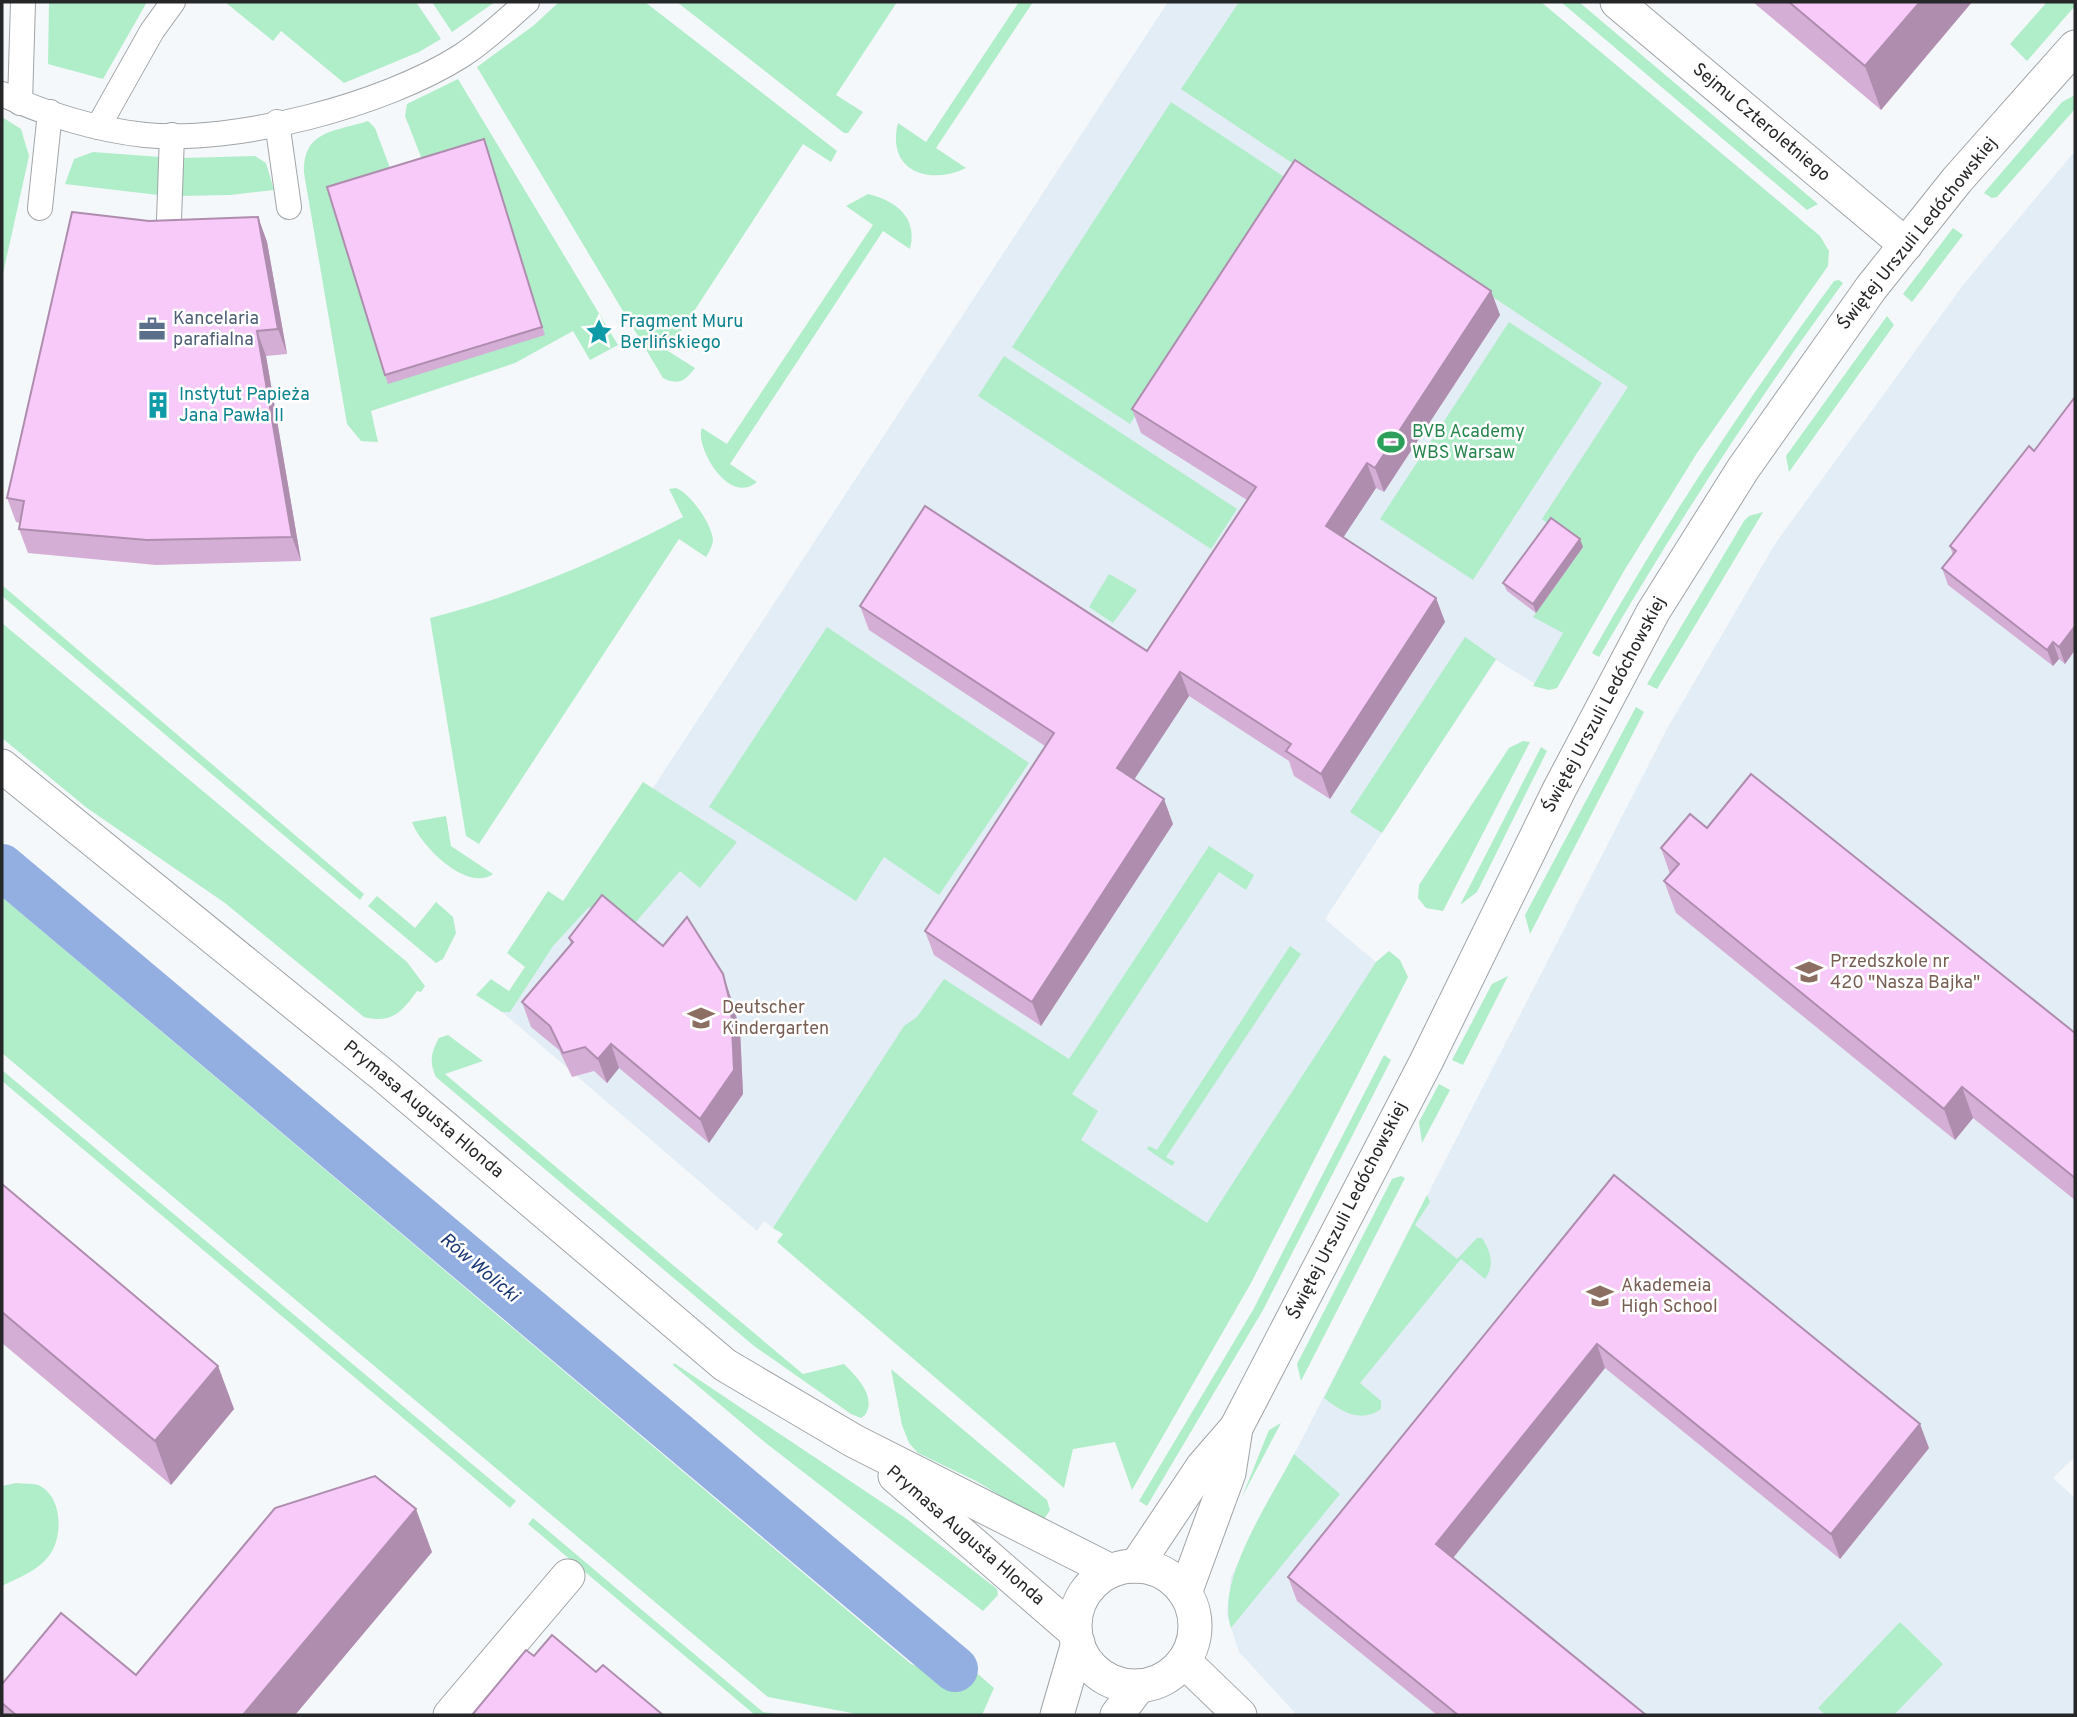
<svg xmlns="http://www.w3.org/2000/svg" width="2077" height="1717" viewBox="0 0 2077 1717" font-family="Overpass,sans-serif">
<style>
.built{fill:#e3edf5}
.green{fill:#b0edc9}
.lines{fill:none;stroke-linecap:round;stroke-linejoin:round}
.canal{stroke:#93aee1;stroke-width:46}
.pedestrian-casing{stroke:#a0a4a6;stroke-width:26}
.minor-casing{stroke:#a0a4a6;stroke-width:35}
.pedestrian{stroke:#fff;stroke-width:24}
.minor{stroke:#fff;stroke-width:33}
.wall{fill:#d5aed6}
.shaded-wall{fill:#ae8dae}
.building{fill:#f8caf9;stroke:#ae8dae;stroke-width:2}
.labels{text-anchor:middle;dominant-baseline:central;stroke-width:5;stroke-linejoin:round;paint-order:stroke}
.street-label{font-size:18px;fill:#262728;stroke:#fff}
.service-label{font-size:18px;fill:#4e5e75;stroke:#fff;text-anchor:start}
.culture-label{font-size:18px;fill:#0d838f;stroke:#fff;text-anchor:start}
.leisure-label{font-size:18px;fill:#27864d;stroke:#fff;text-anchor:start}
.education-label{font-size:18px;fill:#785e54;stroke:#fff;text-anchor:start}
.water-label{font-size:19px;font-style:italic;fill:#1b3875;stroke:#fff}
</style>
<rect width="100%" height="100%" fill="#f5f8fb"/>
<!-- built -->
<g class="built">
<polygon points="1168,2 1541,2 1799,218 1539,686 1496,660 1325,919 1390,974 1234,1277 905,1028 773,1228 764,1221 757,1231 500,1010 636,814"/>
<polygon points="2075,151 2075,1457 2053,1478 2075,1498 2075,1715 1297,1715 1239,1652 1227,1615 1231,1577 1668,727 1775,544 1963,285"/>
</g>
<!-- green -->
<g class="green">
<polygon points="49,2 147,2 103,79 48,64"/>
<polygon points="225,2 416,2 441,39 419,52 344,83 281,31 273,41"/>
<polygon points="432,2 495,2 452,32"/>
<path d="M559,2H645L837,151L831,162L803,144L668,351L695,368C685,381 678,386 663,378L477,67L533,26Z"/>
<polygon points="677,2 897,2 836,95 863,112 848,133 844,133"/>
<path d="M1019,2H1033L936,148L966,168C929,186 886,171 898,123L926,142Z"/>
<polygon points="1239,2 1541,2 1820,236 1829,251 1828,266 1697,453 1624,571 1557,688 1549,690 1533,686 1563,633 1533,617 1583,547 1542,519 1628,387 1181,89"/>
<polygon points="1561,2 1579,2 1818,204 1807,210"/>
<polygon points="2047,2 2075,2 2075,6 2027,61 2010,44"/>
<path d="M458,79L618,345L590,360L573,331L515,363L371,411L378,442L361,441L347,424L304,173C303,130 334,132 368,121L375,128L393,176L425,167L405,116L407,104Z"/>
<polygon points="2075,95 2075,109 1997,197 1992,198 1984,193 2062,102"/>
<polygon points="1171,102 1289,180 1130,424 1012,347"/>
<polygon points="2,117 21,129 29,156 2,278"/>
<polygon points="93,152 160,157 158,195 65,184 74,159"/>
<polygon points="255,156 266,163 274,190 230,195 180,196 182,158"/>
<path d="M868,194C896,201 918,217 910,249L883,231L730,464L757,482C728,507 694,444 702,428L727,444L873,225L846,206Z"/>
<polygon points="1953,228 1963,235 1912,302 1903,294"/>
<path d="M1839,280L1843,283C1754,404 1674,528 1599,657L1592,653C1665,524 1746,400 1834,281Z"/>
<polygon points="1887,316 1894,325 1789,472 1786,456"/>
<polygon points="1509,322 1602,383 1473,580 1380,519"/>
<polygon points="1004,356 1237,509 1211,549 978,396"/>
<path d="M676,488C690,493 713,525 713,541C712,547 709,552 706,557L679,539L479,844L466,836L430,618C520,595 601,560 683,517L669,489Z"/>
<polygon points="1763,512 1657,689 1647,684 1744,521 1749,516"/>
<polygon points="1109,574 1137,590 1113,623 1089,607"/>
<polygon points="2,585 364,894 360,900 2,596"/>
<path d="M2,623L407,962L425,986L421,992L417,991C402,1012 392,1024 364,1017L225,903L87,808L2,738Z"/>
<polygon points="827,627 1029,763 939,895 884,857 856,901 709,807"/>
<polygon points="1465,637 1496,659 1382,833 1350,812"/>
<polygon points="1636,707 1644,712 1530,934 1525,915"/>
<polygon points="1523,741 1530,742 1443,911 1426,908 1418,898 1419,885 1509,748"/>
<polygon points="1541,747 1547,751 1477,892 1460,905"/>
<polygon points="643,782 737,842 700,888 680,871 628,931 589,907 553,946 510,1012 502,1012 476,995 491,979 509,991 525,967 507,953 548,891 563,901"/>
<path d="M446,816L451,846L493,874C467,893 420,845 412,822Z"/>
<polygon points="1209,846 1254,875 1246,890 1219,872 1072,1094 1098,1111 1081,1140 1207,1223 1376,962 1389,951 1400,960 1408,977 1251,1283 1132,1490 1115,1442 1073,1449 1064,1488 777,1242 783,1234 773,1228 904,1026 917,1017 944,979 1069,1059"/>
<polygon points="377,896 415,928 436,902 453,917 456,933 443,959 436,963 368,906"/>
<polygon points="2,897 911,1664 959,1682 971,1668 994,1688 982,1715 862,1715 768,1697 2,1053"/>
<polygon points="1290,946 1301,954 1166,1157 1175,1162 1172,1166 1147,1149 1149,1146 1157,1150"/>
<polygon points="1508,976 1463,1065 1452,1060 1492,984"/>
<path d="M448,1035L483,1061L445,1074L803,1374L844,1364C857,1377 877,1397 865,1415L861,1418L851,1414L754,1346L436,1077C429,1062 431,1052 439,1038Z"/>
<polygon points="1384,1055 1391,1060 1263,1310 1147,1506 1139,1501 1253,1310"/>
<polygon points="2,1070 516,1501 510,1508 2,1081"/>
<polygon points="1439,1084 1450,1090 1422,1143 1419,1122"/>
<polygon points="1401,1176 1405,1178 1301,1381 1297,1364 1392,1179"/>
<path d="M1427,1195L1430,1202L1415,1225L1457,1259L1477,1238H1482C1491,1252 1495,1265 1485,1279L1461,1259L1360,1383L1381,1401V1409C1360,1424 1341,1411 1324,1398Z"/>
<polygon points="674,1363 904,1517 997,1589 998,1595 983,1611 767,1444 673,1365"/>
<polygon points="891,1369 1047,1500 1050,1510 1043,1521 976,1481 918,1453 909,1443 902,1425"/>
<polygon points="1281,1423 1242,1497 1269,1430"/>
<path d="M1294,1454L1340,1494L1231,1628C1215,1580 1271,1499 1294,1454Z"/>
<path d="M16,1483C22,1484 32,1483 38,1485C63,1496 64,1538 48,1557C37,1571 18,1578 2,1586V1486Z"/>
<polygon points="533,1518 763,1712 785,1715 755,1715 528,1524"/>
<polygon points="1900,1622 1943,1664 1894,1715 1825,1715 1818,1708"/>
</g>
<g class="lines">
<!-- canal -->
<polyline class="canal" points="2,867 955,1669"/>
<defs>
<g id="pedestrian">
<path d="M2,94C45,114 97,130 145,135C236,144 384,105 461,56C485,41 506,20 527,2"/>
<polyline points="20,103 23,2"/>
<polyline points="277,122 289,207"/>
<polyline points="98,127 152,31 173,2"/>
<polyline points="40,208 50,112"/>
<polyline points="169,220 172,135"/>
</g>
<g id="minor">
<polyline points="1617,2 1906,245"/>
<polyline points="2,766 384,1076 725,1365 854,1441 1111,1571"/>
<polyline points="895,1476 1075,1632"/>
<polyline points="1136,1566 1203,1466 1236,1428 1426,1062 1559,790 1653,612 1743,469 1871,288 1957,180 2075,47"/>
<circle cx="1135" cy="1626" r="60"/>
<polyline points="1185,1593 1229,1473 1236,1428"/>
<polyline points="1184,1661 1240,1715"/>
<polyline points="450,1715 568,1576"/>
<polyline points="1057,1715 1078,1643"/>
<polyline points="1117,1715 1139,1686"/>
</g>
</defs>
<!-- pedestrian casing -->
<use href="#pedestrian" class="pedestrian-casing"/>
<!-- minor casing -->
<use href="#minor" class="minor-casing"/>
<!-- pedestrian -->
<use href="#pedestrian" class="pedestrian"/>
<!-- minor -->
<use href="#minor" class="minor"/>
</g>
<!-- wall -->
<g class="wall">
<polygon points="1753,2 1972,2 1881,110"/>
<polygon points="487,147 545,335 388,384 385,375"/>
<polygon points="258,217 267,242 287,354 266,356 301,561 156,565 28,553 19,529 20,523 16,522 7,498 149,221"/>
<polygon points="1491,291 1500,315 1384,492 1376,488 1343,537 1436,598 1445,622 1330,799 1294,776 1289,761 1189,696 1134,779 1173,824 1041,1026 934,955 925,931 1045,746 869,630 860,606 1147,651 1247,500 1141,433 1132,409"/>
<polygon points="2075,397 2075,650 2065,664 2059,659 2053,666 1948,585 1942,568 1953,555 1950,546 2034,451"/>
<polygon points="1583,547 1536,613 1507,591 1503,583"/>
<polygon points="1707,828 2075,1033 2075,1200 1973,1118 1955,1140 1676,913 1664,881 1670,874 1661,848"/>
<polygon points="569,938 663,946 731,998 740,1030 743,1094 709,1143 619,1068 607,1083 594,1071 572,1077 559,1050 531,1027 522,1002 571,944"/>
<polygon points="1614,1175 1929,1448 1840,1559 1605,1368 1453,1558 1646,1715 1437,1715 1297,1601 1288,1577"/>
<polygon points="2,1184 218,1366 234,1409 171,1485 2,1343"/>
<polygon points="432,1552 295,1715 2,1715 2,1684 136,1675"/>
</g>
<!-- shaded-wall -->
<g class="shaded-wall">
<polygon points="1920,2 1972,2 1881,110 1865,66"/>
<polygon points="258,217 267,242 287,354 278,329"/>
<polygon points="1491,291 1500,315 1384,492 1375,468"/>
<polygon points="257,331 266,356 301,561 292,537"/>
<polygon points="1367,463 1376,488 1335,550 1326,526"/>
<polygon points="1580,539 1583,547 1536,613 1533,604"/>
<polygon points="1436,598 1445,622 1330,799 1321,774"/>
<polygon points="2075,626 2075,650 2065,664 2059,647"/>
<polygon points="2053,642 2059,659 2053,666 2047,650"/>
<polygon points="1180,672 1189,696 1126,792 1117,768"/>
<polygon points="1164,799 1173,824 1041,1026 1032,1002"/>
<polygon points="723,974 731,998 740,1030 743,1094 709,1143 700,1119"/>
<polygon points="611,1044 619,1068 607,1083 598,1059"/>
<polygon points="1962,1087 1973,1118 1955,1140 1944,1109"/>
<polygon points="1597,1344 1605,1368 1445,1568 1436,1544"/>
<polygon points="218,1366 234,1409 171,1485 155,1441"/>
<polygon points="1920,1424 1929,1448 1840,1559 1831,1534"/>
<polygon points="416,1509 432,1552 295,1715 243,1715"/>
</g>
<!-- building -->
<g class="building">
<polygon points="1789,2 1920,2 1865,66"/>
<polygon points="484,139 542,327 385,375 327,187"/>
<polygon points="1295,160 1491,291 1375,468 1367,463 1326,526 1436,598 1321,774 1286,751 1291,744 1180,672 1117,768 1164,799 1032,1002 925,931 1054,733 860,606 925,506 1147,651 1256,487 1132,409"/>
<polygon points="72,212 149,221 258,217 278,329 257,331 292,537 147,540 19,529 24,501 7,498"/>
<polygon points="2075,397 2075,626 2059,647 2053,642 2047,650 1942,568 1956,551 1950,546 2029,446 2034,451"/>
<polygon points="1551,518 1580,539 1533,604 1503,583"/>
<polygon points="1751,774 2075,1033 2075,1178 1962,1087 1944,1109 1664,881 1679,864 1661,848 1690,814 1707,828"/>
<polygon points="602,895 663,946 687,917 723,974 731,1006 734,1070 700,1119 611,1044 598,1059 585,1047 563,1053 550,1026 522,1002 573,942 569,938"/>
<polygon points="1614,1175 1920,1424 1831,1534 1597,1344 1436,1544 1646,1715 1458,1715 1288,1577"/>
<polygon points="2,1184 218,1366 155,1441 2,1312"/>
<polygon points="375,1476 416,1509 243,1715 16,1715 2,1703 2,1684 61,1613 136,1675 275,1508"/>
<polygon points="552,1635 596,1672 603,1665 663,1715 472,1715 526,1650 534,1656"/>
</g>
<!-- icons -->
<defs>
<symbol id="office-bare" viewBox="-9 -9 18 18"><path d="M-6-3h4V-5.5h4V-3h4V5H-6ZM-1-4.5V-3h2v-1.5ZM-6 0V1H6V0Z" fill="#5c6f8a" stroke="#fff" stroke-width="2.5" paint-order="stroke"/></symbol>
<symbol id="sight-bare" viewBox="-9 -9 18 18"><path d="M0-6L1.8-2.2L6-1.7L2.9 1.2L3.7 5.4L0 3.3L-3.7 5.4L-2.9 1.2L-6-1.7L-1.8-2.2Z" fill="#0f9aa8" stroke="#fff" stroke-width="2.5" paint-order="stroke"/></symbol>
<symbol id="building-bare" viewBox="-9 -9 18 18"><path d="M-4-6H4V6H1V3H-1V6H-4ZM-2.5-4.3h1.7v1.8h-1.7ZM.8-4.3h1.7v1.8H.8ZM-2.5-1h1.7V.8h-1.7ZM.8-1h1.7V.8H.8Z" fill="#0f9aa8" stroke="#fff" stroke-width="2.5" paint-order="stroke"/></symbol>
<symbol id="stadium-bare" viewBox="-9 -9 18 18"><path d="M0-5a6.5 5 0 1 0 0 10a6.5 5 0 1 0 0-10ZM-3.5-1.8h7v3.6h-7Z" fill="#2e9e5b" stroke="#fff" stroke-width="2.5" paint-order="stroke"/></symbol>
<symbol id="school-bare" viewBox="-9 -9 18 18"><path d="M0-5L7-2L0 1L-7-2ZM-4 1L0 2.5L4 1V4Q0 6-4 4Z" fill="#8d6e63" stroke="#fff" stroke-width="2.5" paint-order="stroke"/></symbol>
</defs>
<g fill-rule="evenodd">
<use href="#office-bare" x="133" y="310" width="38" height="38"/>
<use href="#sight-bare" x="580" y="313" width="38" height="38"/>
<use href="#building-bare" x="139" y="386" width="38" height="38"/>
<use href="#stadium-bare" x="1372" y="423" width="38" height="38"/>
<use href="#school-bare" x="1790" y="953" width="38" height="38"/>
<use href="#school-bare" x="682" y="999" width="38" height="38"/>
<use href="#school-bare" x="1581" y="1277" width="38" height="38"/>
</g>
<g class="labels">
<!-- street labels -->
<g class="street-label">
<text transform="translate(1761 123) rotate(40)">Sejmu Czteroletniego</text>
<text transform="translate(1918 234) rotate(-51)">Świętej Urszuli Ledóchowskiej</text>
<text transform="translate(1605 705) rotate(-62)">Świętej Urszuli Ledóchowskiej</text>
<text transform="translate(423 1110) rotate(40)">Prymasa Augusta Hlonda</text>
<text transform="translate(1348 1211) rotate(-63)">Świętej Urszuli Ledóchowskiej</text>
<text transform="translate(965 1536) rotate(41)">Prymasa Augusta Hlonda</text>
</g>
<!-- service labels -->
<g class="service-label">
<text x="173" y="319">Kancelaria<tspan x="173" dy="21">parafialna</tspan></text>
</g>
<!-- culture labels -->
<g class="culture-label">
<text x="620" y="322">Fragment Muru<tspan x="620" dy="21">Berlińskiego</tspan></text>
<text x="179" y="395">Instytut Papieża<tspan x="179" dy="21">Jana Pawła II</tspan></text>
</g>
<!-- leisure labels -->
<g class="leisure-label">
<text x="1412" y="432">BVB Academy<tspan x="1412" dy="21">WBS Warsaw</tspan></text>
</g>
<!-- education labels -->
<g class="education-label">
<text x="1830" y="962">Przedszkole nr<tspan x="1830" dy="21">420 "Nasza Bajka"</tspan></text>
<text x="722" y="1008">Deutscher<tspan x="722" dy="21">Kindergarten</tspan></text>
<text x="1621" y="1286">Akademeia<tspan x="1621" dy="21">High School</tspan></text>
</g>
<!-- water labels -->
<g class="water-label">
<text transform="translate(479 1268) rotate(40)">Rów Wolicki</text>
</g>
</g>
<!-- border -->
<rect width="2077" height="1717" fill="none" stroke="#262728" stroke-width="7"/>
</svg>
